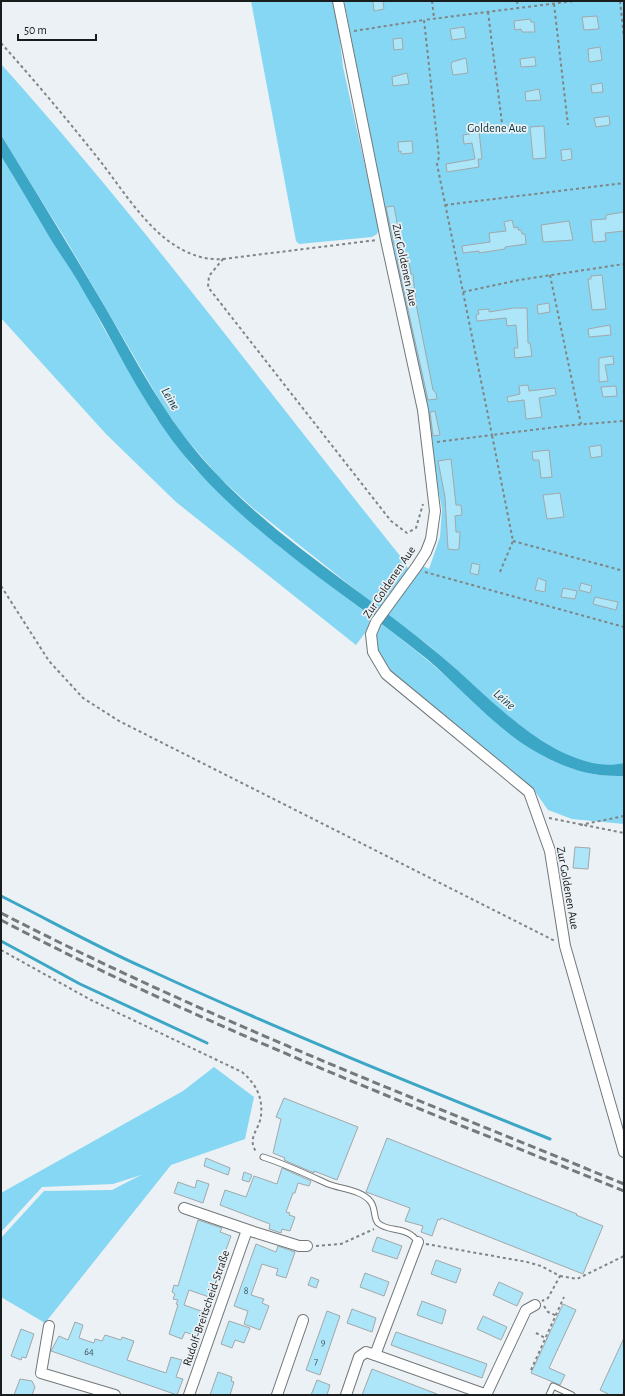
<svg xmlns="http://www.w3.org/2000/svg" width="625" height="1396" viewBox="0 0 625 1396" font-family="'Alegreya Sans',sans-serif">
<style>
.green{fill:#85d7f3}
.water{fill:#3ca6c6}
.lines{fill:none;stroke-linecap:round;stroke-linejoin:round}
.stream{stroke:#3ca6c6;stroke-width:3}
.building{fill:#ade5f9;stroke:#a2a8aa}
.service-casing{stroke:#72787a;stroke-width:7}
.minor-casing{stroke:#72787a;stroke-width:12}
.path{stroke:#808485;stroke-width:2;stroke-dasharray:3 3;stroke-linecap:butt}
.service{stroke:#fff;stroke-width:5}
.minor{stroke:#fff;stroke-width:10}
.rail{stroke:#74797a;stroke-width:3;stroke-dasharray:8 4;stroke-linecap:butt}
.labels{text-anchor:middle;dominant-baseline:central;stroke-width:3.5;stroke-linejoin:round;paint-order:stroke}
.number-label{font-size:10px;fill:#3f4f54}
.park-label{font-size:12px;fill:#00323f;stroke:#ebf1f4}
.street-label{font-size:12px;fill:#1a1d1d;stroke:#ebf1f4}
.water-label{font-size:13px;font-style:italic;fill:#12414e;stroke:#ebf1f4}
</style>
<rect width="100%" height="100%" fill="#ebf1f4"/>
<!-- green -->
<g class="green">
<polygon points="251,1 333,1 339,33 343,67 379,229 377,234 372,237 299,244 296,241"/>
<path d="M344,1H624V763C567,782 481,691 442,657C425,641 405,628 387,614L423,566L429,569L440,537L442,509Z"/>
<path d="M1,64C143,222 268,392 401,557L409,570L380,609L254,509L219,477L183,435L163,406L66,240L1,135Z"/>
<polygon points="1,156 85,292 103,327 155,416 193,467 281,548 373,618 368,629 356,645 176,502 106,434 1,318"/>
<path d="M380,623C404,641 427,659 449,679C500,725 549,779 624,776V824L572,819L548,810L534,790L420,698L389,670L378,651L374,640Z"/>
<polygon points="214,1067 254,1097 245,1139 171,1165 45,1323 1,1297 1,1238 44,1191 112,1190 141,1175 113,1184 42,1187 1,1232 1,1193 183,1091"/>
</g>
<!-- water -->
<path class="water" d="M1,135C36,192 71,249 105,307C130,350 154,396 184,436C253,527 355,583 441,656C478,687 511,724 554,748C575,759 600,769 624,763V776C590,777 567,769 538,753C498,731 462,689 427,659C340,589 240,530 172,440C138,394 113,341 84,292C74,273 61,256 50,238C34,211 18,183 1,156Z"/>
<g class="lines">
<!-- stream -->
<g class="stream">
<path d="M1,896C49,920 97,947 147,969C279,1030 415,1085 550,1139"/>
<polyline points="1,941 80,984 207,1043"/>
</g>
</g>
<!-- building -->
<g class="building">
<polygon points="373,1 383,1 384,9 374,11"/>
<polygon points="597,16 599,29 584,30 582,17"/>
<polygon points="530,19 531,22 534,22 535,32 522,32 521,29 515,30 514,21"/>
<polygon points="464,27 466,38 452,40 450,29"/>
<polygon points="402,38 403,49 394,50 393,39"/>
<polygon points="600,47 602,60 589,62 588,49"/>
<polygon points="535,57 536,66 521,67 520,59"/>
<polygon points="466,58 468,73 453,75 451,65 452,62"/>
<polygon points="407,73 409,84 393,86 392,77"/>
<polygon points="602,83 603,92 592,93 591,85"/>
<polygon points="539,89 541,100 526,101 525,92"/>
<polygon points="609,116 610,125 596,127 594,118"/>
<polygon points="544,126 546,158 533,159 530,127"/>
<polygon points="469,131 479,131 482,159 478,159 479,167 447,172 446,164 475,159 472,143 464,144 463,135 470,134"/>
<polygon points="412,141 413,153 401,154 401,151 399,152 398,142"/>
<polygon points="571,149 572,159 562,161 561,150"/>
<polygon points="394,206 401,244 394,245 386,207"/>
<polygon points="624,212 624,231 605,233 606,241 593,242 591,220 606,219 606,215"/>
<polygon points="512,220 514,228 518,227 518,230 521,230 522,234 525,234 526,244 505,247 505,249 479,253 479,251 463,253 462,246 490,242 489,233 506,231 504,222"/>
<polygon points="569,221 573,240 543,242 541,225"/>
<polygon points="408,258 411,274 413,274 416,304 433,390 436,393 437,399 428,400 397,260"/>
<polygon points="602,275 606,309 592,310 588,279 591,279 591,276"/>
<polygon points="549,303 550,312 538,314 537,305"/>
<polygon points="514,308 527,308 528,343 530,343 532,356 515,358 514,348 518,348 516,325 507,326 506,318 477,321 476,315 479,314 478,310 489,309 489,312"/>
<polygon points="610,325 611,335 589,337 588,329"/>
<polygon points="613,356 614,364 605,365 608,381 599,382 599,358"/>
<polygon points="528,385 529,391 555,388 556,395 539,398 542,417 526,419 524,400 508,402 507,397 520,394 519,386"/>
<polygon points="616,386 617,396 603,397 601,387"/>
<polygon points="435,411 440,435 433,436 430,412"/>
<polygon points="601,445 602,456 591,458 589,447"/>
<polygon points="549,450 552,477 541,478 539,460 533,460 532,452"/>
<polygon points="451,459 456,505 461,505 462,515 455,516 456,532 460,532 459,549 456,550 448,549 445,497 438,461"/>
<polygon points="560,493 564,517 547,519 543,495"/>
<polygon points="472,563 480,565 478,575 470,573"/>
<polygon points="538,578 546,581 545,592 535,590"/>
<polygon points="581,583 592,586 590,593 579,590"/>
<polygon points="563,588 577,591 575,599 561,597"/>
<polygon points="595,597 618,602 616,610 593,604"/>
<polygon points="575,847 590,848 588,869 573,868"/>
<polygon points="284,1098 358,1127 337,1180 314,1171 314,1173 284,1160 285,1158 273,1153 281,1119 276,1117"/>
<polygon points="387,1138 577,1214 576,1215 603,1226 583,1274 441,1218 440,1220 438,1219 432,1236 421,1232 423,1226 405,1221 410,1208 366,1192"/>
<polygon points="206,1158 230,1168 228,1175 204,1166"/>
<polygon points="282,1168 311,1181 309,1186 298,1183 295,1193 293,1193 286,1212 290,1213 289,1215 295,1217 290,1231 282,1229 281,1233 269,1229 270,1224 220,1205 225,1190 246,1197 254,1176 277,1184"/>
<polygon points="244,1172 252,1175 249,1182 242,1180"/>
<polygon points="197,1180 209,1184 203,1203 174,1193 178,1182 195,1188"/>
<polygon points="198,1220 222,1228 220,1232 231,1236 209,1297 189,1290 184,1305 204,1312 196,1336 185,1332 182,1339 169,1334 178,1305 176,1304 178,1300 173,1299 175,1294 172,1292 174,1285 178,1286"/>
<polygon points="377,1237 402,1246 397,1259 372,1251"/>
<polygon points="256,1244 276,1252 278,1246 295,1252 286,1278 276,1275 278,1269 262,1264 251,1295 264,1299 262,1303 269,1306 260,1330 244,1324 248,1311 234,1306"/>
<polygon points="436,1260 461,1269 456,1283 431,1274"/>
<polygon points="365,1273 389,1282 384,1296 360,1287"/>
<polygon points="311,1277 319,1280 316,1288 308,1285"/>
<polygon points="499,1282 523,1293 517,1306 493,1295"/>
<polygon points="422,1301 446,1310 442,1324 417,1315"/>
<polygon points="563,1304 576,1310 549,1368 565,1375 560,1385 531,1373"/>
<polygon points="352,1309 376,1318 372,1332 347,1323"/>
<polygon points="327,1311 340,1316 320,1375 306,1370"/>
<polygon points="483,1316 507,1327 501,1340 477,1329"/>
<polygon points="229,1321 250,1328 244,1343 235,1340 232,1348 221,1344"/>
<polygon points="75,1322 83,1325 79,1338 94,1343 95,1339 102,1341 105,1335 121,1340 122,1337 134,1341 127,1360 166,1373 171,1357 182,1360 176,1377 183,1379 177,1395 51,1351 59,1336 68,1340"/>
<polygon points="21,1329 34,1334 26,1358 22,1357 21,1360 11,1356"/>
<polygon points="396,1332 487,1364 482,1378 391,1345"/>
<polygon points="624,1338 624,1391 622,1395 610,1395 600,1390"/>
<polygon points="372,1369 437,1394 437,1395 362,1395"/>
<polygon points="218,1372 232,1377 231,1381 234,1382 230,1395 210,1395"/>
<polygon points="20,1379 32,1381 35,1387 32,1395 14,1395"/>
<polygon points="317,1380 330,1385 327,1395 311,1395"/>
</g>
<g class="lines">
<defs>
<g id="service">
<path d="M263,1157C285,1164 306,1174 328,1184C341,1189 361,1190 370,1201C376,1207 373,1218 378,1223C389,1233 406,1225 418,1242"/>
<polyline points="549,1395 553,1386 572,1395"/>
</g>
<g id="minor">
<polyline points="338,1 386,240 423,410 435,511 431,539 426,552 417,566 376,622 371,634 373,652 386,674 529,792 550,851 565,946 624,1152"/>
<polyline points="184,1208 254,1232 299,1246 307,1246"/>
<polyline points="418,1242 375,1355 487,1395"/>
<polyline points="49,1326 41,1373 115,1395"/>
<polyline points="189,1395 247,1230"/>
<polyline points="277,1395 303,1320"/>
<polyline points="346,1395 359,1357 366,1352 375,1355"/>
<polyline points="486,1395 526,1310 535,1305"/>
</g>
</defs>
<!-- service casing -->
<use href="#service" class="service-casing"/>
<!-- minor casing -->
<use href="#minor" class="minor-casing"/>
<!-- path -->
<g class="path">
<polyline points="432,1 434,18"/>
<polyline points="517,1 518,8"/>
<polyline points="620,1 624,38"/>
<polyline points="554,4 568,125"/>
<polyline points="488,12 503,131"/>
<polyline points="354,31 424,20"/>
<path d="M1,43C34,80 66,118 97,157C117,182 136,213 160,234C178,250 200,261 223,259L209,276L208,287L391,521L407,533L416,528L423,504"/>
<polyline points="445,205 624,183"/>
<polyline points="223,259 377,240"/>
<polyline points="550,275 581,424"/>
<polyline points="463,292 519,280 624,264"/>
<polyline points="437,442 492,435 437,164 439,157 424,20 574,1"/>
<polyline points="513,541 624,571"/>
<polyline points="425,572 624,627"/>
<polyline points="500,572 513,541 492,435 564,426 624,421"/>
<polyline points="1,586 49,661 83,698 119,721 555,941"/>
<polyline points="549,818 624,833"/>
<polyline points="580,825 624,816"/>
<path d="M1,950L91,1000L242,1072C256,1084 263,1097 261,1116C259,1131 246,1138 257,1153"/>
<polyline points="426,1244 527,1262 541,1266 560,1276 548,1298 542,1301"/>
<polyline points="316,1246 341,1244 374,1229"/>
<polyline points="560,1276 577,1279 624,1256"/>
<polyline points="544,1306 548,1312 557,1316"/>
<polyline points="536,1333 547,1339"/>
<polyline points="531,1370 564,1297"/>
</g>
<!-- service -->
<use href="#service" class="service"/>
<!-- minor -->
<use href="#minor" class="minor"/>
<!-- rail -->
<g class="rail">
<path d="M1,913C203,1017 414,1098 624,1184"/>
<path d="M1,920C202,1026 414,1106 624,1191"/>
</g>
</g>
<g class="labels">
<!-- number labels -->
<g class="number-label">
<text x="246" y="1291">8</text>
<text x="323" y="1342">9</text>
<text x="89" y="1352">64</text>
<text x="316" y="1362">7</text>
</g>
<!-- park labels -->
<g class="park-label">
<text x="497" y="128">Goldene Aue</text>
</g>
<!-- street labels -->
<g class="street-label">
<text transform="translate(405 265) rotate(78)">Zur Goldenen Aue</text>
<text transform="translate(389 582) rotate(-56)">Zur Goldenen Aue</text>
<text transform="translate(568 888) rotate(80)">Zur Goldenen Aue</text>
<text transform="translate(206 1308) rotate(-71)">Rudolf-Breitscheid-Straße</text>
</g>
<!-- water labels -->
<g class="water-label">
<text transform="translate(170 399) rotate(59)">Leine</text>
<text transform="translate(504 700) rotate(40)">Leine</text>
</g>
</g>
<!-- border -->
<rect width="625" height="1396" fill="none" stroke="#1a1d1d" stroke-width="4"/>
<!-- scale -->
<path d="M18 34v6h78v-6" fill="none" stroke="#1a1d1d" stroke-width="2"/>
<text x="24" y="34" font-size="12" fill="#1a1d1d" stroke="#ebf1f4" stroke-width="3" paint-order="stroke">50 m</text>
</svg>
